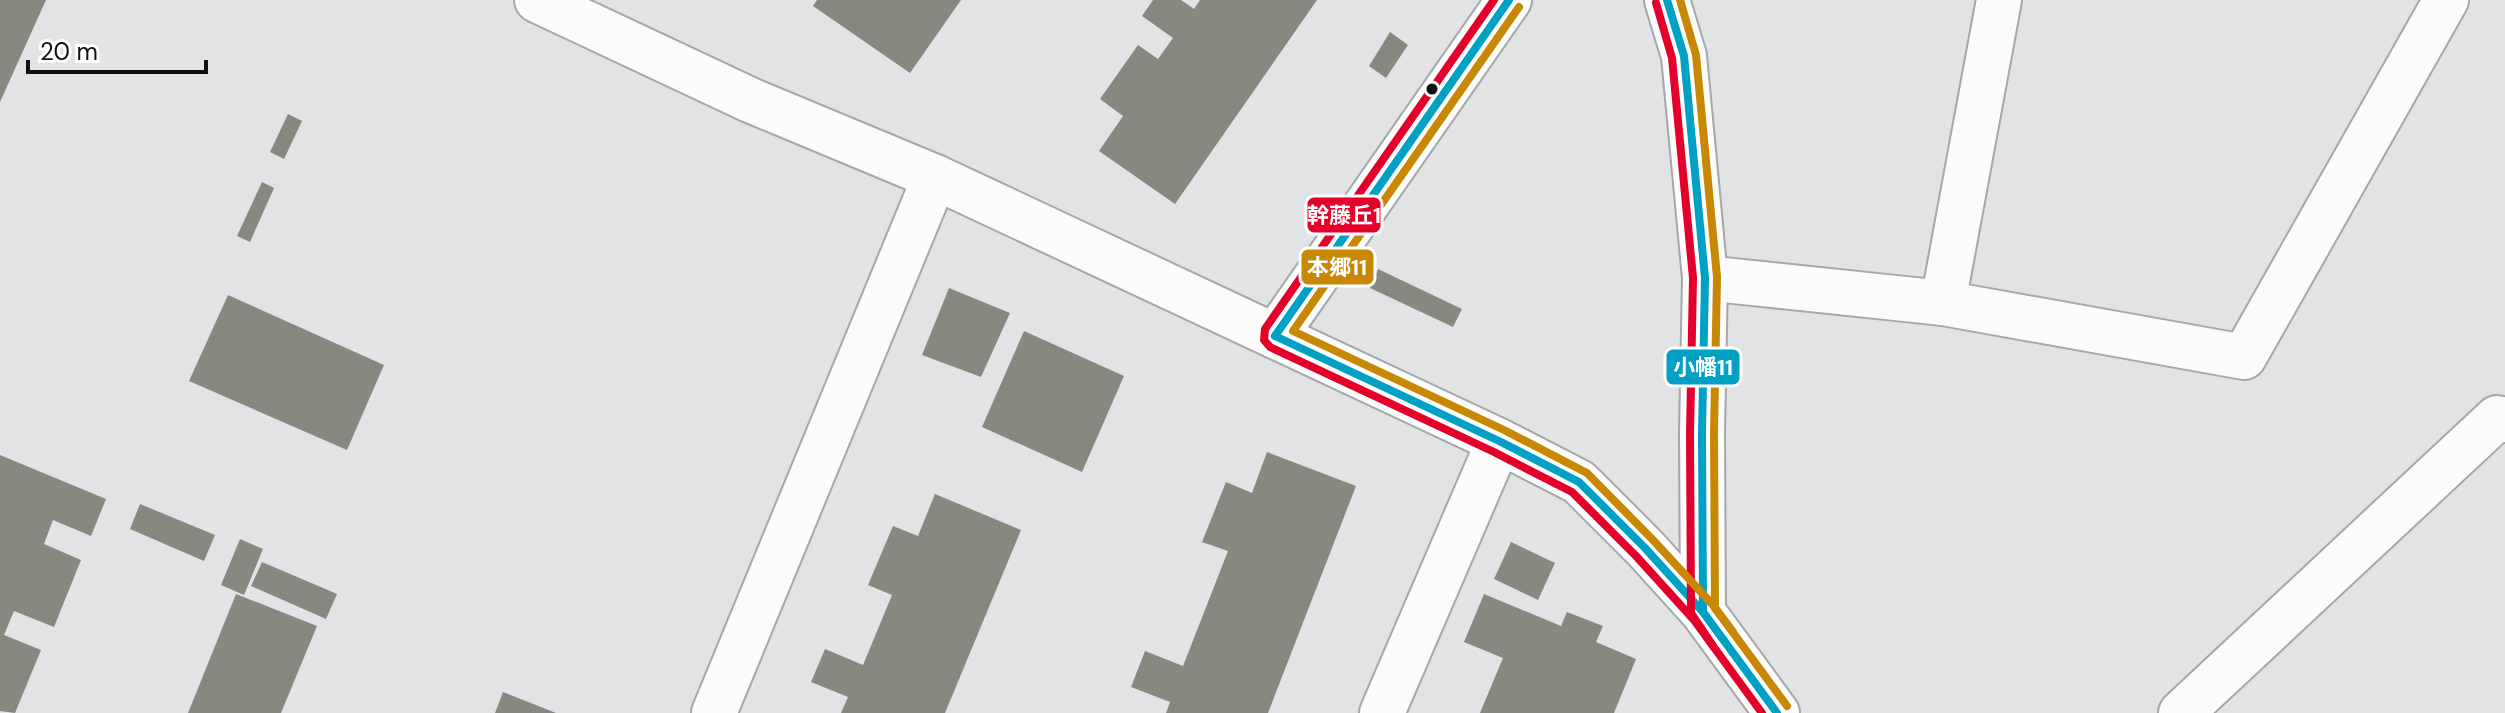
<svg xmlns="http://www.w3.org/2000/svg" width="2505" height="713" viewBox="0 0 2505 713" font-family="'DM Sans','Noto Sans JP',sans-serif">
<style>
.building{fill:#87887f}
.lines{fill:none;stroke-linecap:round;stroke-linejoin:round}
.minor-casing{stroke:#a6a7a8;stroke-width:48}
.minor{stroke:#fbfbfb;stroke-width:44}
.bus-1-casing{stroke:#fff;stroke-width:14}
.bus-2-casing{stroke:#fff;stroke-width:14}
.bus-3-casing{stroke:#fff;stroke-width:14}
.bus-1{stroke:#01a1c5;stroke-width:8}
.bus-2{stroke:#e4002b;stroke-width:8}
.bus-3{stroke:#c98803;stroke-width:8}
.bus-dot{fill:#0f1011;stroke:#fff;stroke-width:3}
.line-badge{stroke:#fff;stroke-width:3}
.badge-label{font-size:22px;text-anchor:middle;font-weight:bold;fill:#fff}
</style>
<rect width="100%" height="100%" fill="#e2e3e5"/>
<!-- building -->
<g class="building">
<polygon points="0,0 46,0 0,102"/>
<polygon points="817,0 961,0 910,73 813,6"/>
<polygon points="1153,0 1181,0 1194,9 1200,0 1317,0 1175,204 1099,151 1123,116 1100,99 1138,45 1158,59 1173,38 1142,16"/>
<polygon points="1390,32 1408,45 1386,78 1369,66"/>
<polygon points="288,114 302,121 284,159 270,152"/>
<polygon points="262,182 274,188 250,242 237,236"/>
<polygon points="1378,269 1462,309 1453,327 1370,288"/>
<polygon points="949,288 1010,313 981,377 922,355"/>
<polygon points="228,295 384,365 347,450 189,381"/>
<polygon points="1024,331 1124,376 1082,472 982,427"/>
<polygon points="1267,452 1356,486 1268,713 1166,713 1170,702 1131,687 1145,651 1183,666 1228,551 1202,542 1226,482 1252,493"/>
<polygon points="0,455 106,499 91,536 53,520 44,544 81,560 54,627 14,611 4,635 41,650 15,713 0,711"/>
<polygon points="935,494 1021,530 945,713 841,713 848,697 811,682 825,649 863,665 892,595 868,585 893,526 918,536"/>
<polygon points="140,504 215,535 204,561 130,529"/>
<polygon points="240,539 263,549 244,595 221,585"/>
<polygon points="1511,542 1555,563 1538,600 1494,579"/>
<polygon points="262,562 337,594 326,619 251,586"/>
<polygon points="236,594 317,626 281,713 188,713"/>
<polygon points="1484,594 1561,626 1567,612 1603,626 1596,642 1636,659 1614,713 1480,713 1503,658 1464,642"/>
<polygon points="503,692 556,713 495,713"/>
</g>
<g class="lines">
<defs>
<g id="minor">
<polyline points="537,0 750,100 935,177 1499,441 1579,482 1645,548 1703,612 1777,713"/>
<polyline points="1667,0 1684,56 1705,278 1702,433 1703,612"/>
<polyline points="1705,278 1943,303 1999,0"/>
<polyline points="1943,303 2244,357 2446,0"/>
<polyline points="1275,336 1509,0"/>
<polyline points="714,713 935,177"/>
<polyline points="1382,713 1499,441"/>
<polyline points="2181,713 2497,418 2505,420"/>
</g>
</defs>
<!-- minor casing -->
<use href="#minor" class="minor-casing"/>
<!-- minor -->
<use href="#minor" class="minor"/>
<defs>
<g id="bus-1">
<polyline points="1667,0 1684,56 1705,278 1702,433 1703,612 1777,713"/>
<polyline points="1275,336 1499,441 1579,482 1645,548 1703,612 1725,642"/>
<polyline points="1275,336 1509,0"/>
</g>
<g id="bus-2">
<polyline points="1494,0 1265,329 1264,340 1270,347 1494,452 1572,492 1636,556 1694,620 1762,713"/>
<polyline points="1656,3 1672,58 1693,278 1690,433 1691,613 1713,646"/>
</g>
<g id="bus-3">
<polyline points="1680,0 1696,55 1717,277 1714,433 1715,608 1733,632"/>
<polyline points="1519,7 1293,331 1504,430 1587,473 1653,540 1712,604 1787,706"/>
</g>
</defs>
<!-- bus-1 casing -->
<use href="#bus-1" class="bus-1-casing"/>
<!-- bus-2 casing -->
<use href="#bus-2" class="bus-2-casing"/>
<!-- bus-3 casing -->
<use href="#bus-3" class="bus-3-casing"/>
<!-- bus-1 -->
<use href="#bus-1" class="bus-1"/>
<!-- bus-2 -->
<use href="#bus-2" class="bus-2"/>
<!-- bus-3 -->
<use href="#bus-3" class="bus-3"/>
</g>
<!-- markers -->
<circle class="bus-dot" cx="1432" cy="89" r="7"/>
<g class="line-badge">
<rect x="1306" y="196" width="76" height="38" rx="8" fill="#e4002b"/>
<rect x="1300" y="248" width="75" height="38" rx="8" fill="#c98803"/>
<rect x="1665" y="348" width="76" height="38" rx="8" fill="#01a1c5"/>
</g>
<g class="badge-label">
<text x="1344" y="223">幹藤丘1</text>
<text x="1337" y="275">本郷11</text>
<text x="1703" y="375">小幡11</text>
</g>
<!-- scale -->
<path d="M28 60v12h178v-12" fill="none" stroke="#0f1011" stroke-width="4"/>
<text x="40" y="60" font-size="24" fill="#0f1011" stroke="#ffffff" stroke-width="6" paint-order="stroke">20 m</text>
</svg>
